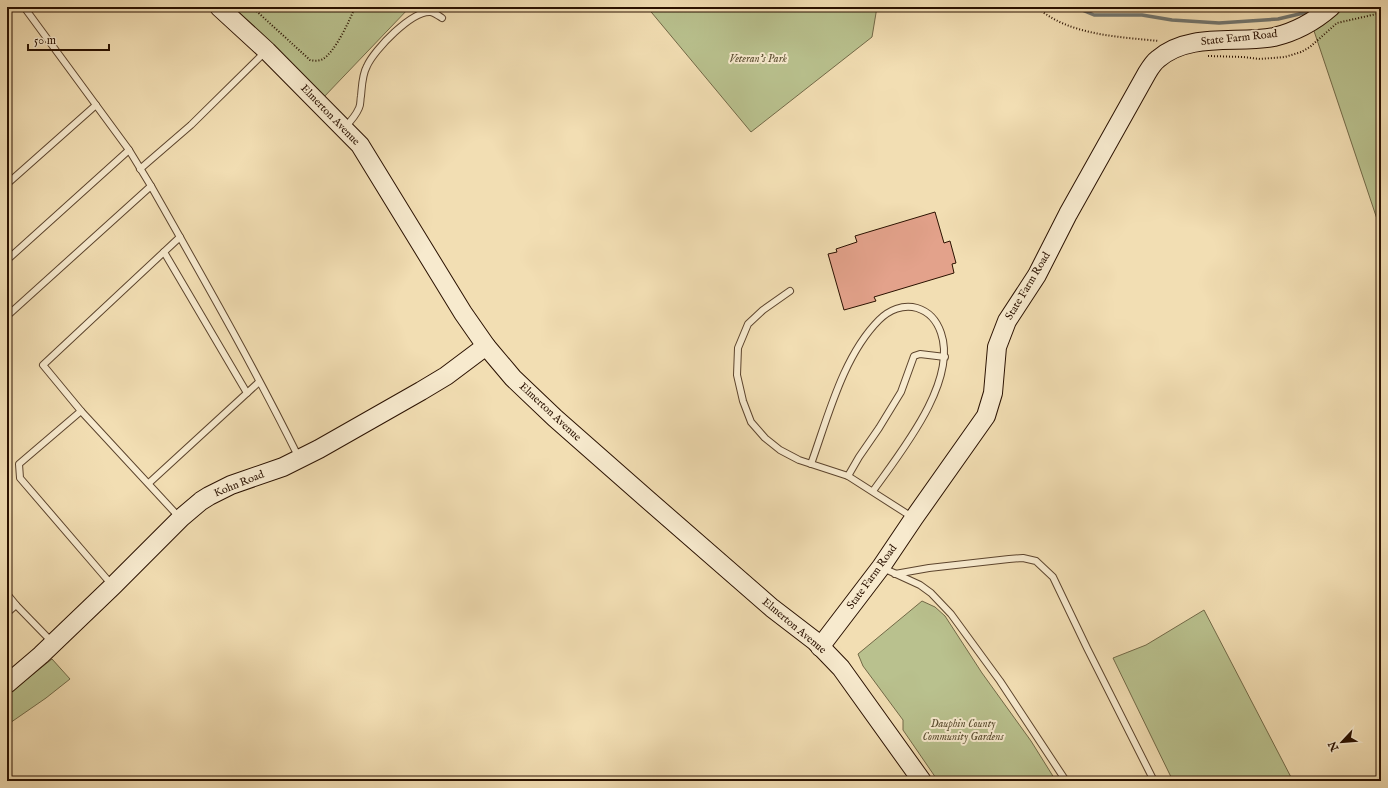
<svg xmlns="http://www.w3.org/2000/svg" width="1388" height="788" viewBox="0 0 1388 788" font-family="'IM FELL English',serif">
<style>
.green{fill:#b9c18e;stroke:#726947}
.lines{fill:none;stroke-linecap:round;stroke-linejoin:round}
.stream{stroke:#72766f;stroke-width:3.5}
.building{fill:#e3a28b;stroke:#2a1100}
.lane-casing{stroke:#5c442d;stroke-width:8}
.secondary-casing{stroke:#2a1100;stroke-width:20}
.path{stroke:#2a1100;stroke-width:2;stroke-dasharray:1 2;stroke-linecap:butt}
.lane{stroke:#f7eace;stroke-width:6}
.secondary{stroke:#f7eace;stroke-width:18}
.labels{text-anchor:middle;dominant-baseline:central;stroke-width:4;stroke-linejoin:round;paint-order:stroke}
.street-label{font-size:11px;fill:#2a1100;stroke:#f7eace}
.park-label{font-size:11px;font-style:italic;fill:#5c4f32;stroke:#f7eace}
</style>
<rect width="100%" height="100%" fill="#f2deb3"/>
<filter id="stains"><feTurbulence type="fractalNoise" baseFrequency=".005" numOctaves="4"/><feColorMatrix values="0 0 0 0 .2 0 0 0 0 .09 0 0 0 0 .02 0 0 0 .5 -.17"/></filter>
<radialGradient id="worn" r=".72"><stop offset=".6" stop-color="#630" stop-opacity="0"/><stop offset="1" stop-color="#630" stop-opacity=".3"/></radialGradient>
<!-- green -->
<g class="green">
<polygon points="226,7 410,7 322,99"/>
<polygon points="647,7 877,7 872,37 751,132"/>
<polygon points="1306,7 1381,7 1381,227 1378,222"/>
<polygon points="922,601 935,607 945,616 982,673 1031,741 1056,781 938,781 903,730 903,720 863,666 858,654"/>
<polygon points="1204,610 1293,781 1173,781 1113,658 1146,645"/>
<polygon points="52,659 70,679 46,698 7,725 7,695"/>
</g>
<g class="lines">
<!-- stream -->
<polyline class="stream" points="1075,7 1094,15 1142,15 1172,20 1219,23 1278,19 1312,11"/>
</g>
<!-- building -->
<polygon class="building" points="935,212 944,243 950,241 956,263 952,264 954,273 874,297 876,301 844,310 828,254 837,252 836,249 857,242 855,236"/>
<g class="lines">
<defs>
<g id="lane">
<path d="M345,127C350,122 356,115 359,108C361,104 360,100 361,96C362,86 362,75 367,66C374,50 412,10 431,12C435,13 439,16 442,18"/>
<polyline points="129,150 151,186"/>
<polyline points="140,169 191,125 265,52"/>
<polyline points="7,184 96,105"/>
<polyline points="164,252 247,393"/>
<polyline points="7,260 129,150 24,7"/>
<polyline points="790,291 763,310 748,324 738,348 737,375 743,401 751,422 765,438 780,450 799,460 848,476 912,517"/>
<path d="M7,316L151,186C202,276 253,365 299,458"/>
<polyline points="81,411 179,517"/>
<path d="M811,464C828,417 843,356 879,320C889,310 903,304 917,308C930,312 937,321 941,333C958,382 900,453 873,491"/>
<polyline points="848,476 859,457 879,428 901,392 914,356 920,354 945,357"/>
<polyline points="149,483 259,382"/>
<polyline points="883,568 920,585 931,593 951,614 1000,681 1066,781"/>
<polyline points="895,574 929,568 1009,559 1023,558 1036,561 1053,577 1087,648 1154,781"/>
<polyline points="112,585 20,478 19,464 81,411 43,365 180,237"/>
<polyline points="7,594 16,605"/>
<polyline points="7,613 16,605 52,642"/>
</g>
<g id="secondary">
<polyline points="219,7 267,51 360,145 463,313 486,346 513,378 555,418 647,499 772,608 815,641 841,668 922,781"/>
<path d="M820,647L881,567L914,518L986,416L993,393L997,347L1007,321L1037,275L1068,214L1147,73C1150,68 1154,62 1158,59C1189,32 1237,44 1274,37C1295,32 1315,21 1331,7"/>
<polyline points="7,684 41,655 113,586 181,518 201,501 209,496 231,485 283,467 319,449 421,391 446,376 486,346"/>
</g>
</defs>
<!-- lane casing -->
<use href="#lane" class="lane-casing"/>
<!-- secondary casing -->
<use href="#secondary" class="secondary-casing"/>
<!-- path -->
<g class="path">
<path d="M252,7L310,60C314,61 319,61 323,59C335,52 350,20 355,7"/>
<path d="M1037,7C1067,35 1120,37 1159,41"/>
<polyline points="1208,56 1243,57 1260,59 1285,57 1301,52 1310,47 1337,23 1381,13"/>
</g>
<!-- lane -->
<use href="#lane" class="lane"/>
<!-- secondary -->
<use href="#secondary" class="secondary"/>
</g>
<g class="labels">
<!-- street labels -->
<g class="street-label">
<text transform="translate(1239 38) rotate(-6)">State Farm Road</text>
<text transform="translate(330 115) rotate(46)">Elmerton Avenue</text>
<text transform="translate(1028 286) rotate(-59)">State Farm Road</text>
<text transform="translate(550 412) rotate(43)">Elmerton Avenue</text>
<text transform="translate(239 484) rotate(-22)">Kohn Road</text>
<text transform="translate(872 577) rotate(-54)">State Farm Road</text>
<text transform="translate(794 626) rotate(40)">Elmerton Avenue</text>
</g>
<!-- park labels -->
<g class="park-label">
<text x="758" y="59">Veteran's Park</text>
<text x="963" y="724">Dauphin County<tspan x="963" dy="13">Community Gardens</tspan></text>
</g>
</g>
<!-- margin -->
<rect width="1388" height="788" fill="none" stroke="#f2deb3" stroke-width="24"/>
<rect x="8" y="8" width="1372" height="772" fill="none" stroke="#2a1100" stroke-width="2"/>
<rect x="12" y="12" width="1364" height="764" fill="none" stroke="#2a1100"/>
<!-- north arrow -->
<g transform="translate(1342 742) rotate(244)" stroke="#f7eace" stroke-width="3" paint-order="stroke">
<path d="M0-3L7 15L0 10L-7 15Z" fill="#2a1100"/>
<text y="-6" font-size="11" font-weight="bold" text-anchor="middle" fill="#2a1100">N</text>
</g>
<!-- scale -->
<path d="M28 44v6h81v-6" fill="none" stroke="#2a1100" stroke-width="2"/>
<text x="34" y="44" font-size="12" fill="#2a1100" stroke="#f7eace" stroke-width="3" paint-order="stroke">50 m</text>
<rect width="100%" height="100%" filter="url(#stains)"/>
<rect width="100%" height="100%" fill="url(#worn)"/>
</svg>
